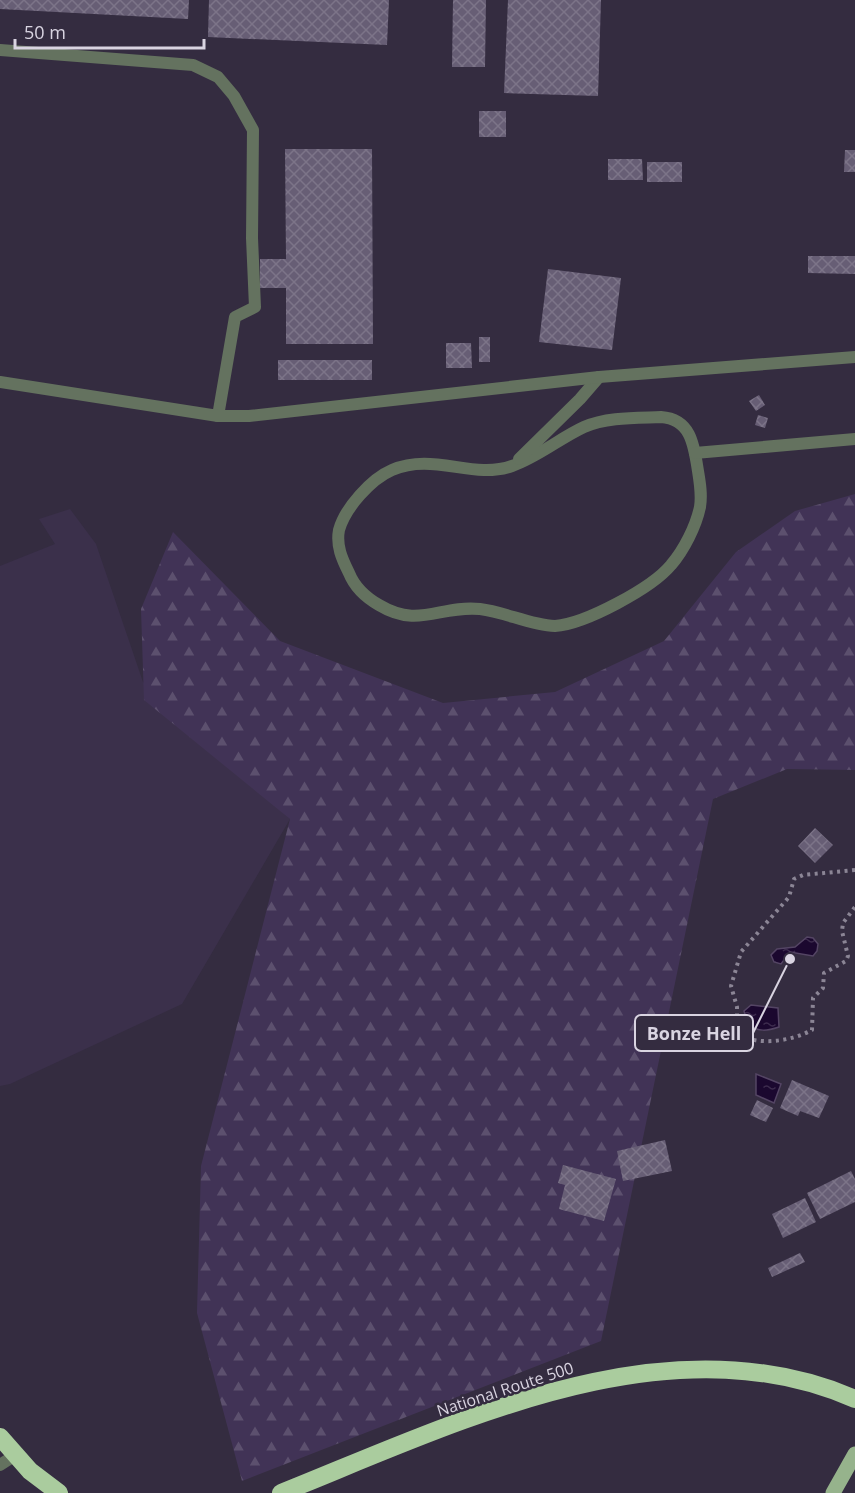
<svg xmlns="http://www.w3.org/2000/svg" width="855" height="1493" viewBox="0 0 855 1493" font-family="'Open Sans',sans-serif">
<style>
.built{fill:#3b304b}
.forest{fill:url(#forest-firs)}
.water{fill:url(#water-ripples);stroke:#544564;stroke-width:1.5}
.building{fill:url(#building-cross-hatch)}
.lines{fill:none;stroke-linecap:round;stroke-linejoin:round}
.path{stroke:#8b8595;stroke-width:4;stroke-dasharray:3 4.5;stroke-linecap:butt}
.lane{stroke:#64725f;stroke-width:12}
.street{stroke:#64725f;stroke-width:12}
.primary{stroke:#96b38c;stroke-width:15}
.highway{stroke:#aacc9e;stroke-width:18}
.labels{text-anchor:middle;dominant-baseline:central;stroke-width:5;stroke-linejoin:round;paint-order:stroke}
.street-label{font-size:16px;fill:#d9d4e1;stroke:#342c40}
.leader{fill:none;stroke:#d9d4e1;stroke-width:2}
.callout-dot{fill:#d9d4e1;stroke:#342c40;stroke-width:2}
.callout{fill:#342c40;stroke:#d9d4e1;stroke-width:2}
.callout-label{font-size:18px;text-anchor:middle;font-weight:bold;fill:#d9d4e1}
</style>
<defs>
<pattern id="forest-firs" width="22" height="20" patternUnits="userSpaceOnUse" patternTransform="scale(1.5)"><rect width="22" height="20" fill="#413356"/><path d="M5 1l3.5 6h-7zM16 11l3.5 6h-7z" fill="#5c506e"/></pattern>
<pattern id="water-ripples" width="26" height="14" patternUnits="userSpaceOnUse" patternTransform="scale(1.5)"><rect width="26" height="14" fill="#1b082f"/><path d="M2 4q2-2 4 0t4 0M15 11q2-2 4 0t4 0" fill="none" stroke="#3c2b4d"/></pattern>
<pattern id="building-cross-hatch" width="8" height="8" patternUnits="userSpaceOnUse" patternTransform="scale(1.5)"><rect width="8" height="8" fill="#675e75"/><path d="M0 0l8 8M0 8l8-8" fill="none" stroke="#7c7488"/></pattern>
</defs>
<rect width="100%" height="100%" fill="#342c40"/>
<!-- built -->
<polygon class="built" points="70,509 96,544 143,682 290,819 182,1004 10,1084 0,1086 0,566 55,544 39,519"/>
<!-- forest -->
<polygon class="forest" points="855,494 855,770 787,769 713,799 601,1341 242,1481 197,1313 201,1166 290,819 144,700 141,609 173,532 280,641 443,703 555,692 664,641 736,552 795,511"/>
<!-- water -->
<g class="water">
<polygon points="807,937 813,938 818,944 817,951 813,956 790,952 781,964 774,962 771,955 777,949 795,947"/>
<path d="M751,1005L778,1008L779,1027C767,1031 759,1032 748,1025L744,1011Z"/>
<polygon points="756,1074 781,1084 774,1103 756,1095"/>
</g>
<!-- building -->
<g class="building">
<polygon points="0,0 189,0 188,19 0,9"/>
<polygon points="209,0 389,0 387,45 208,37"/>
<polygon points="453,0 486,0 485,67 452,67"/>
<polygon points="508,0 601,0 598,96 504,93"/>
<rect x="479" y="111" width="27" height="26"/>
<polygon points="285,149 372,149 373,344 286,344 286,288 260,288 260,259 286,259"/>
<polygon points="845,150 855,150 855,172 844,172"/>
<polygon points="608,159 642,159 643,180 608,180"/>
<rect x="647" y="162" width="35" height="20"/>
<polygon points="808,256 855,256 855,274 808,273"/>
<polygon points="548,269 621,278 612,350 539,342"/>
<rect x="479" y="337" width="11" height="25"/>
<polygon points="446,343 471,343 472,368 446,368"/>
<rect x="278" y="360" width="94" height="20"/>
<polygon points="759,395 765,405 756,411 749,401"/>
<polygon points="758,415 768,418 765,428 755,425"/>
<polygon points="815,828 833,845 815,863 798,846"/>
<polygon points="792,1080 829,1096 819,1118 800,1111 798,1116 780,1108"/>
<polygon points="757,1100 773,1108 766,1122 750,1115"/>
<polygon points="665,1140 672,1171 623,1181 617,1151"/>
<polygon points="563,1165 616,1179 604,1221 559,1209 565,1185 558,1183"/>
<polygon points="851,1171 855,1179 855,1202 820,1219 807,1193"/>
<polygon points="805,1198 816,1222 783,1238 772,1214"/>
<polygon points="800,1253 805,1262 772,1277 768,1268"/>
</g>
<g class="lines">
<!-- path -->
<path class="path" d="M855,870L803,875L794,879L789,897L741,952L731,986L737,1007V1033C756,1047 792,1041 812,1030L813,998L823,988L824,973L846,961L848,956L842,931L843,923L855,907"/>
<!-- lane -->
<g class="lane">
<path d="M661,417C691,419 694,445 698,471C700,483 702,495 700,507C696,526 684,550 671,565C652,588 585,624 555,626C529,625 506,612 480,609C439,605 419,629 379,605C365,597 355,588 349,573C342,559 336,546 339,530C345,508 371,479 392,470C434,452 472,480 512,466C538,457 560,438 584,427C607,417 636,418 661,417Z"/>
<polyline points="695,453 855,439"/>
<polyline points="519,459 580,399 599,377"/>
</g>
<!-- street -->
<g class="street">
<polyline points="0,50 193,65 218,77 234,96 253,130 252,238 255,307 235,317 218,416"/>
<polyline points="0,382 218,416 249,416 599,377 855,357"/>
<polyline points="0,1465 14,1456"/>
</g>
<!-- primary -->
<polyline class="primary" points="833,1493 855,1454"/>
<!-- highway -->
<g class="highway">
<polyline points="0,1437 30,1471 59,1493"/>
<path d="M281,1493C456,1423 667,1317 855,1399"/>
</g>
</g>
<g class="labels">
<!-- street labels -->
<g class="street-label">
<text transform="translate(505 1389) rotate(-18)">National Route 500</text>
</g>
</g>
<!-- callouts -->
<path class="leader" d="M790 959L753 1033"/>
<circle class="callout-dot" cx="790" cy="959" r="6"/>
<rect class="callout" x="635" y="1015" width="118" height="36" rx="6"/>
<g class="callout-label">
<text x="694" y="1040">Bonze Hell</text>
</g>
<!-- scale -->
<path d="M15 39v9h189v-9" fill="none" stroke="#d9d4e1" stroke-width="3"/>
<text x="24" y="39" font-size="18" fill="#d9d4e1" stroke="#342c40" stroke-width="4.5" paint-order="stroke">50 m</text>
</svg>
